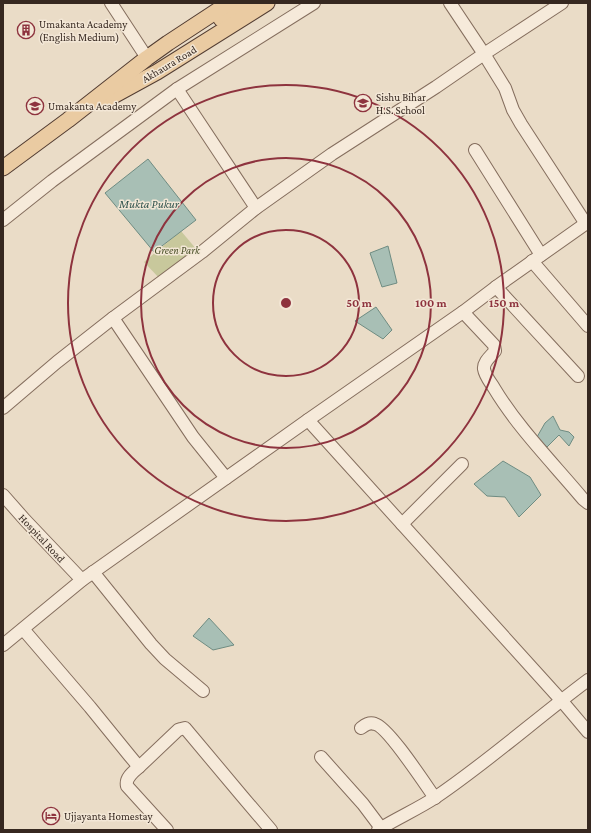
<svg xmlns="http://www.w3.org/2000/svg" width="591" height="833" viewBox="0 0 591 833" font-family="'Crimson Pro',serif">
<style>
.green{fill:#c8c89c}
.water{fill:#a8bfb5;stroke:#6f8c82}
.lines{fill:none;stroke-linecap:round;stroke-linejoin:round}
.minor-casing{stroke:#856e5e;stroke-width:14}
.major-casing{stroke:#533d32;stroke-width:17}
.minor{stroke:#f6eada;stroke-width:12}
.major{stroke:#eacba2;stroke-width:15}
.ring{fill:none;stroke:#8e333e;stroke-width:2}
.labels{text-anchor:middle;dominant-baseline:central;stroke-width:3;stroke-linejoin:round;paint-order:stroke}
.poi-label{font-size:11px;fill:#362820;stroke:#f3e7d6;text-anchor:start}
.street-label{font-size:11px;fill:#362820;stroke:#f3e7d6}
.park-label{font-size:11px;font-style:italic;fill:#4b5129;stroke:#f3e7d6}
.water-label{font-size:12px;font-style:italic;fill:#31544e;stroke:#f3e7d6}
.centre{fill:#8e333e;stroke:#f3e7d6;stroke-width:2}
.ring-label{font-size:12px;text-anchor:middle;font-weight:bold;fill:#8e333e;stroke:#f3e7d6;stroke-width:3;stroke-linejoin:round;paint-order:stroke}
</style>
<rect width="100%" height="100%" fill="#eadcc7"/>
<!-- green -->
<polygon class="green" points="181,231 197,250 160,279 144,262"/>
<!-- water -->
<g class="water">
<polygon points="148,159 196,220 154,252 105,193"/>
<polygon points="388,246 397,283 382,287 370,253"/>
<polygon points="376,307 392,330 383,339 355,321"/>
<polygon points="553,416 560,430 569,432 574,437 569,446 559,435 547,447 537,437 545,423"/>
<polygon points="503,461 530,477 541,495 519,517 505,497 487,496 474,484"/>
<polygon points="209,618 234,645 213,650 193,636"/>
</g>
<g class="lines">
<defs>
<g id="minor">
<polyline points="111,3 147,58"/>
<polyline points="450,3 484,54 505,88 513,110 521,124 586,224"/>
<polyline points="177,89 256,208"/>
<polyline points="475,150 541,255"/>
<polyline points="3,220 52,181 177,89 314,3"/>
<polyline points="532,261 588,326"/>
<polyline points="496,287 578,376"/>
<path d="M463,312L494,345L495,351C491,356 483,362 484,369C485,376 491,383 494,388C518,428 553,463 583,499L588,503"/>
<polyline points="113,318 193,437 226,478"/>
<polyline points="3,408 57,362 113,318 202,252 256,208 332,154 436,87 484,54 562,3"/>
<polyline points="308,420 561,700 588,732"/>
<polyline points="3,495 25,520 82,580"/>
<polyline points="402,524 462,464"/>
<polyline points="93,572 151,644 165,659 203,691"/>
<path d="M23,629L90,707L129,755L139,767C133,772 125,778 127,786L167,830"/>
<polyline points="3,645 82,580 308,420 463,312 496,287 588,222"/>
<path d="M361,728C365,725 369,722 375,724C388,727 425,784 435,798"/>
<polyline points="321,757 363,804 381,828"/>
<polyline points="139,767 178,730 181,729 185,728 242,796 271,830"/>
<path d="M378,830C397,818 418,809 436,797C489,761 537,718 588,680"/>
</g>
<g id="major">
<polyline points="221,19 246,3"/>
<polyline points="104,101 157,72 267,3"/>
<polyline points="3,168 68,120 147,58 168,43 229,3"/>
</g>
</defs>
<!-- minor casing -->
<use href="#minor" class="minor-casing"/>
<!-- major casing -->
<use href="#major" class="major-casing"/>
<!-- minor -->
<use href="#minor" class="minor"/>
<!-- major -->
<use href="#major" class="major"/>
</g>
<!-- distance rings -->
<g class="ring">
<circle cx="286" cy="303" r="73"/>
<circle cx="286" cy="303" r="145"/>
<circle cx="286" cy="303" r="218"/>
</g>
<!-- icons -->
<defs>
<symbol id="building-ring" viewBox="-11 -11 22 22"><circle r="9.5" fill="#f3e7d6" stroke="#8e333e" stroke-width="1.5"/><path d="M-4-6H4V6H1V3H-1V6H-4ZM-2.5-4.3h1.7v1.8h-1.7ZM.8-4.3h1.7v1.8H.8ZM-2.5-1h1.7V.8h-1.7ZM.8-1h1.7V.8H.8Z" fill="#8e333e"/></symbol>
<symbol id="school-ring" viewBox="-11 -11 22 22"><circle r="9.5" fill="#f3e7d6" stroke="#8e333e" stroke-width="1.5"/><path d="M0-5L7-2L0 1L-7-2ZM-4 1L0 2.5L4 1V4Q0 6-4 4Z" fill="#8e333e"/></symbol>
<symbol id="hotel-ring" viewBox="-11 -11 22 22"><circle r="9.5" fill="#f3e7d6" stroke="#8e333e" stroke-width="1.5"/><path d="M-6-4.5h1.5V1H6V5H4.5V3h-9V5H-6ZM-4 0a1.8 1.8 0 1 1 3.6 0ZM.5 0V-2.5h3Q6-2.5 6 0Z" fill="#8e333e"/></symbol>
</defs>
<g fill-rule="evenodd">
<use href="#building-ring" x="16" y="20" width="20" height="20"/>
<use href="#school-ring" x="353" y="93" width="20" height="20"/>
<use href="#school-ring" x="25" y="96" width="20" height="20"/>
<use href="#hotel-ring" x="41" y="806" width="20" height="20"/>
</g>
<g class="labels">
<!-- poi labels -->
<g class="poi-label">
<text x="39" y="24">Umakanta Academy<tspan x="39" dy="13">(English Medium)</tspan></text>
<text x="376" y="97">Sishu Bihar<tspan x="376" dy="13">H.S. School</tspan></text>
<text x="48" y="106">Umakanta Academy</text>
<text x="64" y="816">Ujjayanta Homestay</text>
</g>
<!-- street labels -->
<g class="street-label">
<text transform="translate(169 64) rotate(-31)">Akhaura Road</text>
<text transform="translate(42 538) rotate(47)">Hospital Road</text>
</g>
<!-- park labels -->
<g class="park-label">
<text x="177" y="250">Green Park</text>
</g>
<!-- water labels -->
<g class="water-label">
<text x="149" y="204">Mukta Pukur</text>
</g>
</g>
<circle cx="286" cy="303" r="6" class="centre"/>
<g class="ring-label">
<text x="359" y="307">50 m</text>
<text x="431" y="307">100 m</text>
<text x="504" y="307">150 m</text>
</g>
<!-- border -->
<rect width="591" height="833" fill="none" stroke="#362820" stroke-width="8"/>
</svg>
